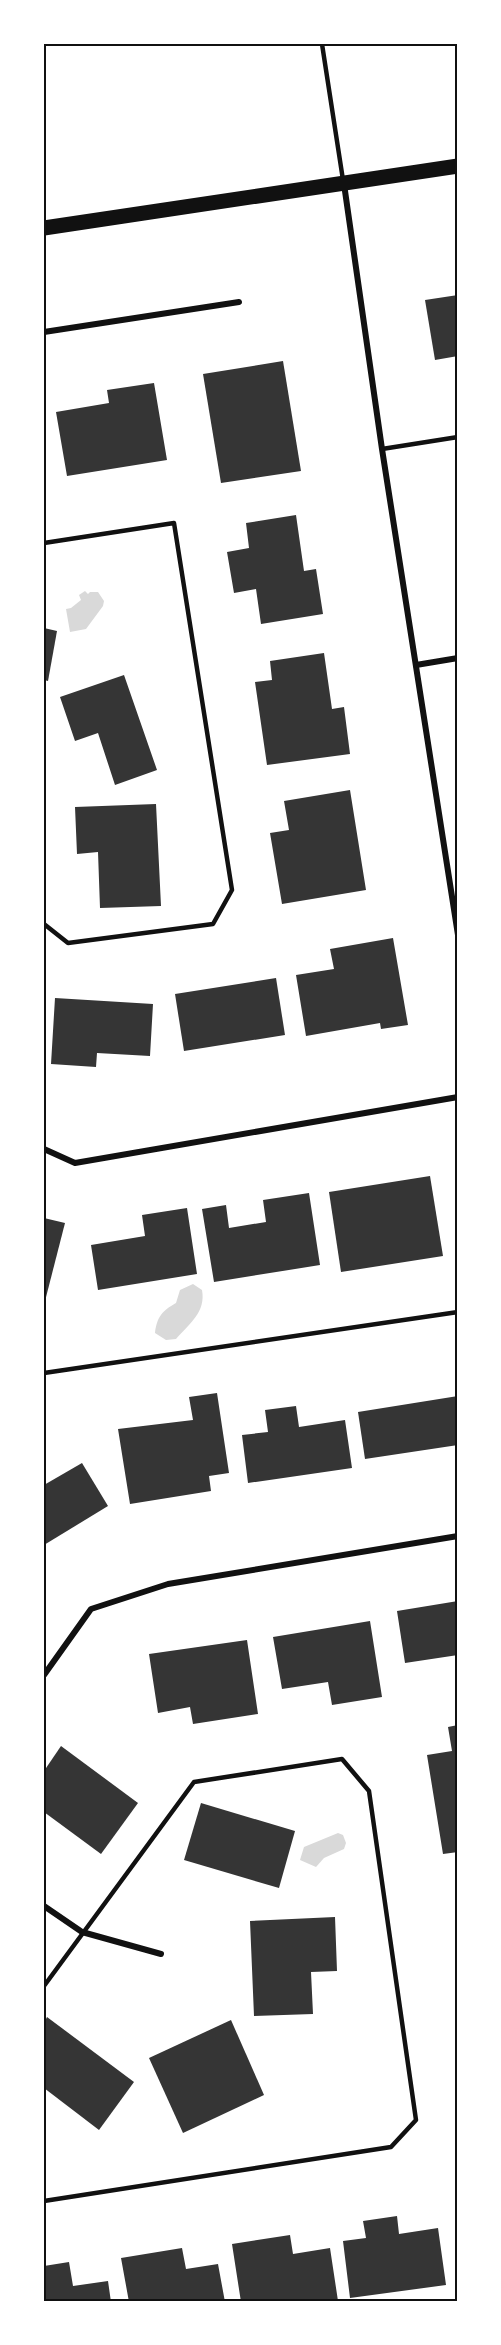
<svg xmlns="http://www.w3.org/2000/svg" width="501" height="2345" viewBox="0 0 501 2345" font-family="'Noto Sans',sans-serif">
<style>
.water{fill:#d9d9d9}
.building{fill:#353535}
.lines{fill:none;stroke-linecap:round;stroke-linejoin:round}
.service{stroke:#111;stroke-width:4.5}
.minor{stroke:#111;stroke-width:6}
.primary{stroke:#111;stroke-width:15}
.neatline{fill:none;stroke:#111;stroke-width:2}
</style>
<rect width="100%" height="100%" fill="#fff"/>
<!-- water -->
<g class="water">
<polygon points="85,591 88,594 90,592 98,592 104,601 103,606 86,629 70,632 66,609 71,608 81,600 79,595"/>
<path d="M193,1284L202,1290C206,1312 190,1323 176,1339L166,1340L155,1333C157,1317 162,1311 176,1303L180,1290Z"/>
<polygon points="338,1833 343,1835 346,1843 344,1849 324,1858 316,1867 300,1860 304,1847"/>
</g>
<!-- building -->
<g class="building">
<polygon points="458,295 458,356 435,360 425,300"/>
<polygon points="283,361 301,471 221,483 203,374"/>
<polygon points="154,383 167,460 67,476 56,412 109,403 107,390"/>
<polygon points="296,515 304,571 316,569 323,614 261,624 256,589 234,593 227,552 249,548 246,523"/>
<polygon points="44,628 57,631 48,681 44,680"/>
<polygon points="324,653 332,709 344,707 350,754 267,765 255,682 272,680 270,661"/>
<polygon points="124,675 157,770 115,785 98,733 75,741 60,697"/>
<polygon points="350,790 366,890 282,904 270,833 289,830 284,801"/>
<polygon points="156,804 161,906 100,908 98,852 77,854 75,807"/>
<polygon points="393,938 408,1025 381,1029 380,1023 306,1036 296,975 334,969 330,949"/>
<polygon points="276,978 285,1035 184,1051 175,994"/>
<polygon points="55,998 153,1004 150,1056 97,1053 96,1067 51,1064"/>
<polygon points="430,1176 443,1256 341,1272 329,1192"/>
<polygon points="309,1193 320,1265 214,1282 202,1209 226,1205 229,1228 266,1222 263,1200"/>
<polygon points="187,1208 197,1274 98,1290 91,1245 145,1236 142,1215"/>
<polygon points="44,1218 65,1223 44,1305"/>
<polygon points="217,1393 229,1473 209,1476 211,1491 130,1504 118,1429 193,1420 189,1397"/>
<polygon points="458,1396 458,1445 365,1459 358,1412"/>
<polygon points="296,1406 299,1427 345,1420 352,1468 248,1483 242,1435 268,1432 265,1410"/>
<polygon points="82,1463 108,1506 44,1545 44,1485"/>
<polygon points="458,1601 458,1655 405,1663 397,1611"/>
<polygon points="370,1621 382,1697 332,1705 328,1682 282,1689 273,1637"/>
<polygon points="247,1640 258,1714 193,1724 190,1707 158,1713 149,1654"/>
<polygon points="458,1725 458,1852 443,1854 427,1755 452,1751 448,1727"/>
<polygon points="61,1746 138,1803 101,1854 44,1812 44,1771"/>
<polygon points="201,1803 295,1831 279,1888 184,1860"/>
<polygon points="335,1917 337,1971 311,1972 313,2014 254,2016 250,1921"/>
<polygon points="47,2017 134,2082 99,2130 44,2088 44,2023"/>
<polygon points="231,2020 264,2095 183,2133 149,2058"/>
<polygon points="397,2216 399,2234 438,2228 446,2285 350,2298 343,2241 366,2238 363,2221"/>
<polygon points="290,2235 293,2254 330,2248 338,2301 241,2302 232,2244"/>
<polygon points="182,2248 186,2269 218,2264 225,2302 129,2302 121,2258"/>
<polygon points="69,2262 73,2286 108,2281 111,2302 44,2302 44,2266"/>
</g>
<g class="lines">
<!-- service -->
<g class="service">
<polyline points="322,44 343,180"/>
<polyline points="382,449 458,437"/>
<polyline points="44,543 174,523 232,890 213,924 68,943 44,924"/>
<polyline points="44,1373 458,1312"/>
<polyline points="44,1986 194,1782 342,1759 369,1791 416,2120 391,2147 44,2201"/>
</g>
<!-- minor -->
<g class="minor">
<polyline points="344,184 382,449 458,935"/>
<polyline points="44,332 239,302"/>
<polyline points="416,665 458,658"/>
<polyline points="44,1149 75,1163 458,1097"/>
<polyline points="44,1675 91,1609 168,1584 458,1536"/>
<polyline points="44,1906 82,1932 161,1954"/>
</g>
<!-- primary -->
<polyline class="primary" points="44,228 458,166"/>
</g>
<!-- border -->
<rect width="501" height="2345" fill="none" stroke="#ffffff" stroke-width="90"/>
<rect x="45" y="45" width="411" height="2255" class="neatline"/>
</svg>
